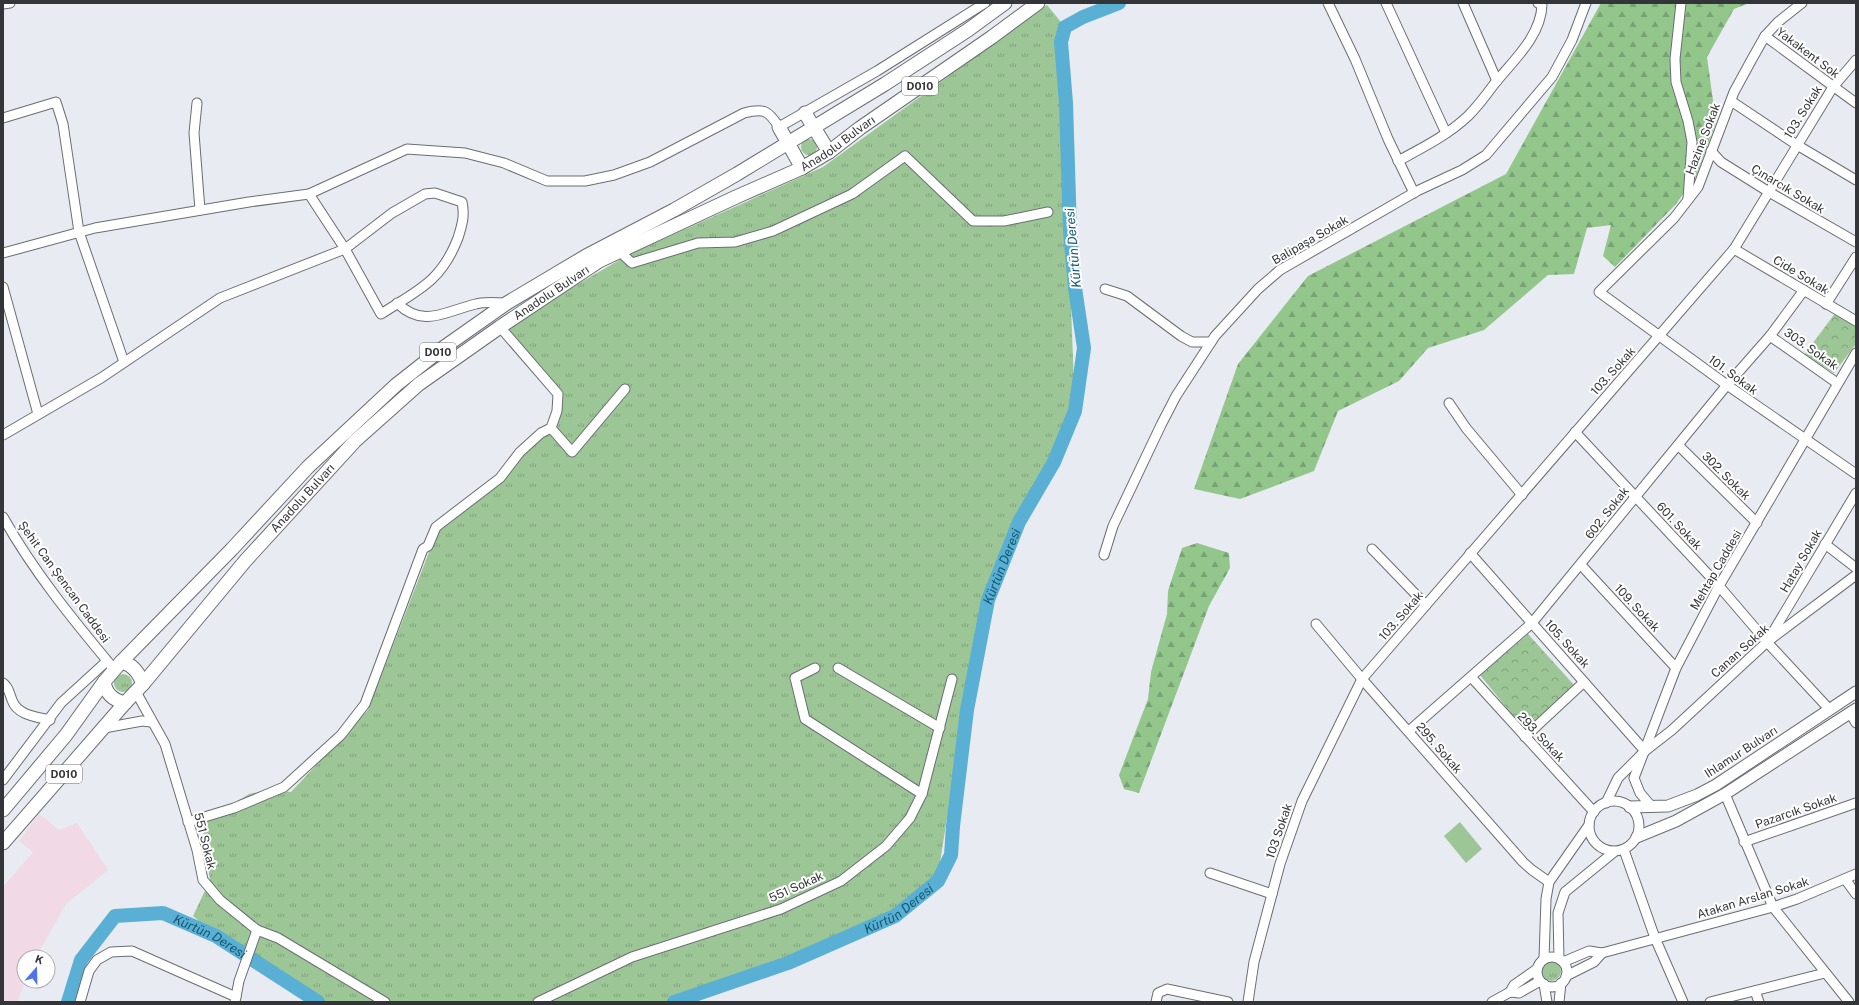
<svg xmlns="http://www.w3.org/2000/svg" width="1859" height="1005" viewBox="0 0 1859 1005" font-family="'Public Sans',sans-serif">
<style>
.commercial{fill:#f1d9e5}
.grass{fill:url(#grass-tufts)}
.forest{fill:url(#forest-firs)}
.park{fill:url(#park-crowns)}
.garden{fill:#9cc696}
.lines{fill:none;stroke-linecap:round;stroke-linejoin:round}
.river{stroke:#59afd4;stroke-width:14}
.minor-casing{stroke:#6b6d74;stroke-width:11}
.major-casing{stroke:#6b6d74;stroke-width:13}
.highway-casing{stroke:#6b6d74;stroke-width:15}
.minor{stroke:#fff;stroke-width:9}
.major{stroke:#fff;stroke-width:11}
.highway{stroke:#fff;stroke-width:13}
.labels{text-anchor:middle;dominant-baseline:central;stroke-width:4;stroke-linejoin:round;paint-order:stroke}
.shield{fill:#fff;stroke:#717274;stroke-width:1}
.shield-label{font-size:11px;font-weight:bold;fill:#343538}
.street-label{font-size:12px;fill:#343538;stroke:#fff}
.water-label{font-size:13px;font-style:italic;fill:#145973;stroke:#fff}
</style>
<defs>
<pattern id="grass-tufts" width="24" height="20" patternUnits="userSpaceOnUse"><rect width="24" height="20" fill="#9cc696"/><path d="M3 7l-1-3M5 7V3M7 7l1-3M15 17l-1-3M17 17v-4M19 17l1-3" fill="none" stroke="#80a27b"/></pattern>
<pattern id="forest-firs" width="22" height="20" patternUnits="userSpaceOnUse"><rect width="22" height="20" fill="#92c68b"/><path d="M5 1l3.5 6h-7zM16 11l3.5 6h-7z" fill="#78a273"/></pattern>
<pattern id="park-crowns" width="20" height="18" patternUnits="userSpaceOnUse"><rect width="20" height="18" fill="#9cc696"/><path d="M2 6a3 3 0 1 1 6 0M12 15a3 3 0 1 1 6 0" fill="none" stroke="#80a27b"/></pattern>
</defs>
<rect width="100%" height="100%" fill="#e8ebf2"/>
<!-- commercial -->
<polygon class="commercial" points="39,814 59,830 77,823 108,870 66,904 36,957 24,957 24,981 25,981 17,1002 3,1002 3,887 33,852 19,841"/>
<!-- grass -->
<g class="grass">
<polygon points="1047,5 1065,27 1061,42 1075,411 1019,522 988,600 971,666 938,875 895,916 674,1002 321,1002 216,936 193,916 210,880 202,823 249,794 268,790 291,792 368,710 438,529 558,421 561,393 507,331 506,326 628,255 823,167"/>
<circle cx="809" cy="147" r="8"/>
<circle cx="123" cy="683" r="9"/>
<circle cx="1551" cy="971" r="10"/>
</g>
<!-- forest -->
<g class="forest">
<polygon points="1601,3 1749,3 1734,9 1707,57 1716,122 1696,176 1676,204 1615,267 1603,256 1611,225 1587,228 1574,274 1548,275 1484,330 1428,348 1399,381 1338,411 1314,471 1240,499 1194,489 1238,364 1308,276 1506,174"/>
<polygon points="1197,543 1229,553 1230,568 1209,606 1139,793 1124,789 1119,775 1148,699 1151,672 1167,614 1168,591 1182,548"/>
</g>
<!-- park -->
<g class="park">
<polygon points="1836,312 1856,324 1856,344 1834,373 1804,355"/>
<polygon points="1528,634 1574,685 1529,728 1523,728 1480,675"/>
</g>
<!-- garden -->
<polygon class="garden" points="1460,822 1482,849 1466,863 1444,836"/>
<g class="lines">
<!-- river -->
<g class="river">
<path id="s1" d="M68,1002L81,960L115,916L163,913L216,936L318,1002"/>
<path id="s2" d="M674,1002L788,963L895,916L938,881L951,855L953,826L967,710L988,600L1019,522L1054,462L1075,411L1084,348L1075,288L1070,231L1066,103L1061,42L1065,27L1083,17L1119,3"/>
</g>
<defs>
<g id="minor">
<polyline points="1328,3 1355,59 1388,139 1414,193"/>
<polyline points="1386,3 1446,133"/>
<polyline points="1463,3 1497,81"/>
<polyline points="1681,3 1675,59 1676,82 1688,121 1692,142 1688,199"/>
<polyline points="1802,3 1778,22 1765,36 1752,59 1734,92 1698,187 1674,218 1599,292 1727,385 1856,474"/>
<polyline points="3,4 10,3"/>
<polyline points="1765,36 1856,103"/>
<polyline points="1731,101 1797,145 1856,180"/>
<polyline points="197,103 194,133 200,210"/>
<polyline points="3,118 56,102 63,124 79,232 124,362"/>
<polyline points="1711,151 1721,162 1769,192 1856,242"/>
<path d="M1398,161C1422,148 1448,135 1468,116C1478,106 1487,94 1495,83C1513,61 1541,36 1542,5L1538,3"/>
<polyline points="1734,249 1856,321"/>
<polyline points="619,251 632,263 698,243 735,242 773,231 852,194 905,156 973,221 1004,221 1048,212"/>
<path d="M3,253L95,228L249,202L309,194L407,149L465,153L504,163L547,181H585L614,175L650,162L744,113C764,108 768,110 779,127L877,71L985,3"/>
<polyline points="3,287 38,414"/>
<polyline points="1105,289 1127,296 1181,336 1192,342 1211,342"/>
<path d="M397,303C424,329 445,311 476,304C485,301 497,303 507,303"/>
<polyline points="1826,304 1856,257"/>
<polyline points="1770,336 1837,383"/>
<polyline points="1449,403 1466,428 1522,495"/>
<polyline points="551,428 572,452 625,389"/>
<polyline points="1575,432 1719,586 1767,642 1830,710"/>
<path d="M3,435L101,378L220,298L345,249L392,213L425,194L435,193L462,202C465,216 462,225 458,238C441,282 418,290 381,314L345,249L309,194"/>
<polyline points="1678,445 1757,523"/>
<path d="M3,517C33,571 74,621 114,669"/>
<polyline points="1825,544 1856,568"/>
<polyline points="1372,549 1426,605"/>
<polyline points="1470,553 1645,751"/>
<polyline points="1104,555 1113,526 1161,425 1176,396 1215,336 1258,289 1280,270 1417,191 1462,170 1486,155 1552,77 1572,40 1586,3"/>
<polyline points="1581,565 1676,668"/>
<polyline points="1316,624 1362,679 1523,862 1532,870 1549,882"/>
<polyline points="1770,637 1856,493"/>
<polyline points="815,668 795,678 805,719 922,794"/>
<polyline points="838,668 940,728"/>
<polyline points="1472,678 1594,812"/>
<path d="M3,683C9,687 9,693 12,700C17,715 36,717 50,720"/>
<polyline points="136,692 165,744 197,850 203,880 220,900 257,930 278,938 385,1002"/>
<polyline points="1850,713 1856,723"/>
<polyline points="104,728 142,721 151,722"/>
<polyline points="1409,731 1532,623 1727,385 1770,336 1804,290"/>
<polyline points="1525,737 1584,682"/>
<polyline points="3,780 61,703 107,661"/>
<polyline points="1725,794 1773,907 1849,1002"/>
<circle cx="1614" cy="826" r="25"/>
<polyline points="1606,803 1618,778 1645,751 1672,730 1767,642 1856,575"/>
<polyline points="1652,807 1640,793 1634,778 1676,668 1719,586 1856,353"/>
<polyline points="188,822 234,808 284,787 341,735 365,704 423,549 428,546 436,527 500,478 520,452 541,433 551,428 557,411 558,394 500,327"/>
<polyline points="1744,842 1856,803"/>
<polyline points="1624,850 1655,938 1683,1002"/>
<polyline points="1210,873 1272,894"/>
<polyline points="1845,879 1856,894"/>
<circle cx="1552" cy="972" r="15"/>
<polyline points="1544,959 1546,899 1549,882 1589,825"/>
<polyline points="1559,959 1558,913 1565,892 1614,852"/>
<polyline points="1563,962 1589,951 1602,953 1773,907 1797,899 1856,874"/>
<polyline points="1566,976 1594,962 1602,953"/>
<polyline points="1544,984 1547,1002"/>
<polyline points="1755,991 1759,1002"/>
<polyline points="1510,992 1514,985 1537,969"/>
<polyline points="1510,992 1519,993 1540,981"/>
<polyline points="80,1002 89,971 97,960 111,952 132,951 236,997"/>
<polyline points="235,1002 239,981 257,930"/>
<polyline points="538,1002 632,957 781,909 841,881 886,846 910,818 922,794 952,679"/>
<polyline points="1156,1002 1158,993 1167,989 1228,1002"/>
<polyline points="1248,1002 1254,962 1280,864 1302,801 1362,679 1734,249 1833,87 1856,60"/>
<polyline points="1492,1002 1510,992"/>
<polyline points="1559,1002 1561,983"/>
<polyline points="1710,1002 1825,973"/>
</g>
<g id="major">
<polyline points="1630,807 1668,806 1697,795 1716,785 1856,692"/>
<polyline points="1637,837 1676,821 1725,794 1856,709"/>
</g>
<g id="highway">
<polyline points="805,113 829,152"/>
<polyline points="779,127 802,168"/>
<polyline points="121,662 232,549 308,467 396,385 443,348 507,303 586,256 674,210 737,174 885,84 968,30 1005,3"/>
<path d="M121,662C133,664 139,673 143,684L125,703C113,700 106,694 104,682Z"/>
<path id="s3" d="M143,684L246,560L355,441L419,384L500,327L599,261L736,197L802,168L829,152L860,128L992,37L1038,3"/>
<polyline points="3,810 66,735 104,682"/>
<polyline points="3,843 125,703"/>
</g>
</defs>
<!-- minor casing -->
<use href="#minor" class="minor-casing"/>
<!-- major casing -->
<use href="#major" class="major-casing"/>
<!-- highway casing -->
<use href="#highway" class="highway-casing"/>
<!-- minor -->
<use href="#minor" class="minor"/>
<!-- major -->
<use href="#major" class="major"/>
<!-- highway -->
<use href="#highway" class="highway"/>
</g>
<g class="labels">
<!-- shield labels -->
<g class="shield">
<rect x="902" y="77" width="36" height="18" rx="3"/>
<rect x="420" y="343" width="36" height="18" rx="3"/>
<rect x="46" y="765" width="36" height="18" rx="3"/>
</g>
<g class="shield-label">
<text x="920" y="86">D010</text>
<text x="438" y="352">D010</text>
<text x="64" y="774">D010</text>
</g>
<!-- street labels -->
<g class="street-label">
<text transform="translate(1808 53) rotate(37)">Yakakent Sok</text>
<text transform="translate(1803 112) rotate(-58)">103. Sokak</text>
<text transform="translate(1703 139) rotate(-69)">Hazine Sokak</text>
<text stroke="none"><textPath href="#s3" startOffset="893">Anadolu Bulvarı</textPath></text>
<text transform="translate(1788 189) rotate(31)">Çınarcık Sokak</text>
<text transform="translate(1310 240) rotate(-30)">Balipaşa Sokak</text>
<text transform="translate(1801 275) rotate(31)">Cide Sokak</text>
<text stroke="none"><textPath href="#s3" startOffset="569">Anadolu Bulvarı</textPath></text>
<text transform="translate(1811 349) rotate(35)">303. Sokak</text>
<text transform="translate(1613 371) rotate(-48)">103. Sokak</text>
<text transform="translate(1733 375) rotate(36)">101. Sokak</text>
<text transform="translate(1726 476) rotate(45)">302. Sokak</text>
<text stroke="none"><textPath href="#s3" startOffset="245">Anadolu Bulvarı</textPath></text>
<text transform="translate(1607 513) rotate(-52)">602. Sokak</text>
<text transform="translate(1679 526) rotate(47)">601. Sokak</text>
<text transform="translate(1801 561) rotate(-60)">Hatay Sokak</text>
<text transform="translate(1716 570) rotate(-60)">Mehtap Caddesi</text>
<text transform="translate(64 582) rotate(54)">Şehit Can Şencan Caddesi</text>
<text transform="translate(1637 608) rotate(47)">109. Sokak</text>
<text transform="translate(1401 616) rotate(-49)">103. Sokak</text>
<text transform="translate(1567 644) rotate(48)">105. Sokak</text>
<text transform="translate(1740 651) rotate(-42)">Canan Sokak</text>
<text transform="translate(1541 737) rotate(47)">293. Sokak</text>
<text transform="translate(1439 748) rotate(49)">295. Sokak</text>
<text transform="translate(1741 752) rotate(-33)">Ihlamur Bulvarı</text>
<text transform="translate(1796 811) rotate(-19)">Pazarcık Sokak</text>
<text transform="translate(1279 831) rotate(-71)">103 Sokak</text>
<text transform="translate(205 841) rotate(76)">551 Sokak</text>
<text transform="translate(796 887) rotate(-24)">551 Sokak</text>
<text transform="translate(1753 898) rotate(-17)">Atakan Arslan Sokak</text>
</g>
<!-- water labels -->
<g class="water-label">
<text transform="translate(1073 248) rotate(-95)">Kürtün Deresi</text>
<text stroke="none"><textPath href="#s2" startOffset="616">Kürtün Deresi</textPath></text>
<text stroke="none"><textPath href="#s2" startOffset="244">Kürtün Deresi</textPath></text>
<text stroke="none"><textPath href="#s1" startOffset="200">Kürtün Deresi</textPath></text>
</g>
</g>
<!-- border -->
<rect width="1859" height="1005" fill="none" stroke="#343538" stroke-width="8"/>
<!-- north arrow -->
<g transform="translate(36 969) rotate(20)"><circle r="19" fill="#ffffff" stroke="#aeaeaf"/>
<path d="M0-3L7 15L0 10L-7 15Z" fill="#4b75e8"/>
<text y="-6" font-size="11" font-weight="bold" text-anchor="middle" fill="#343538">K</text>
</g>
</svg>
